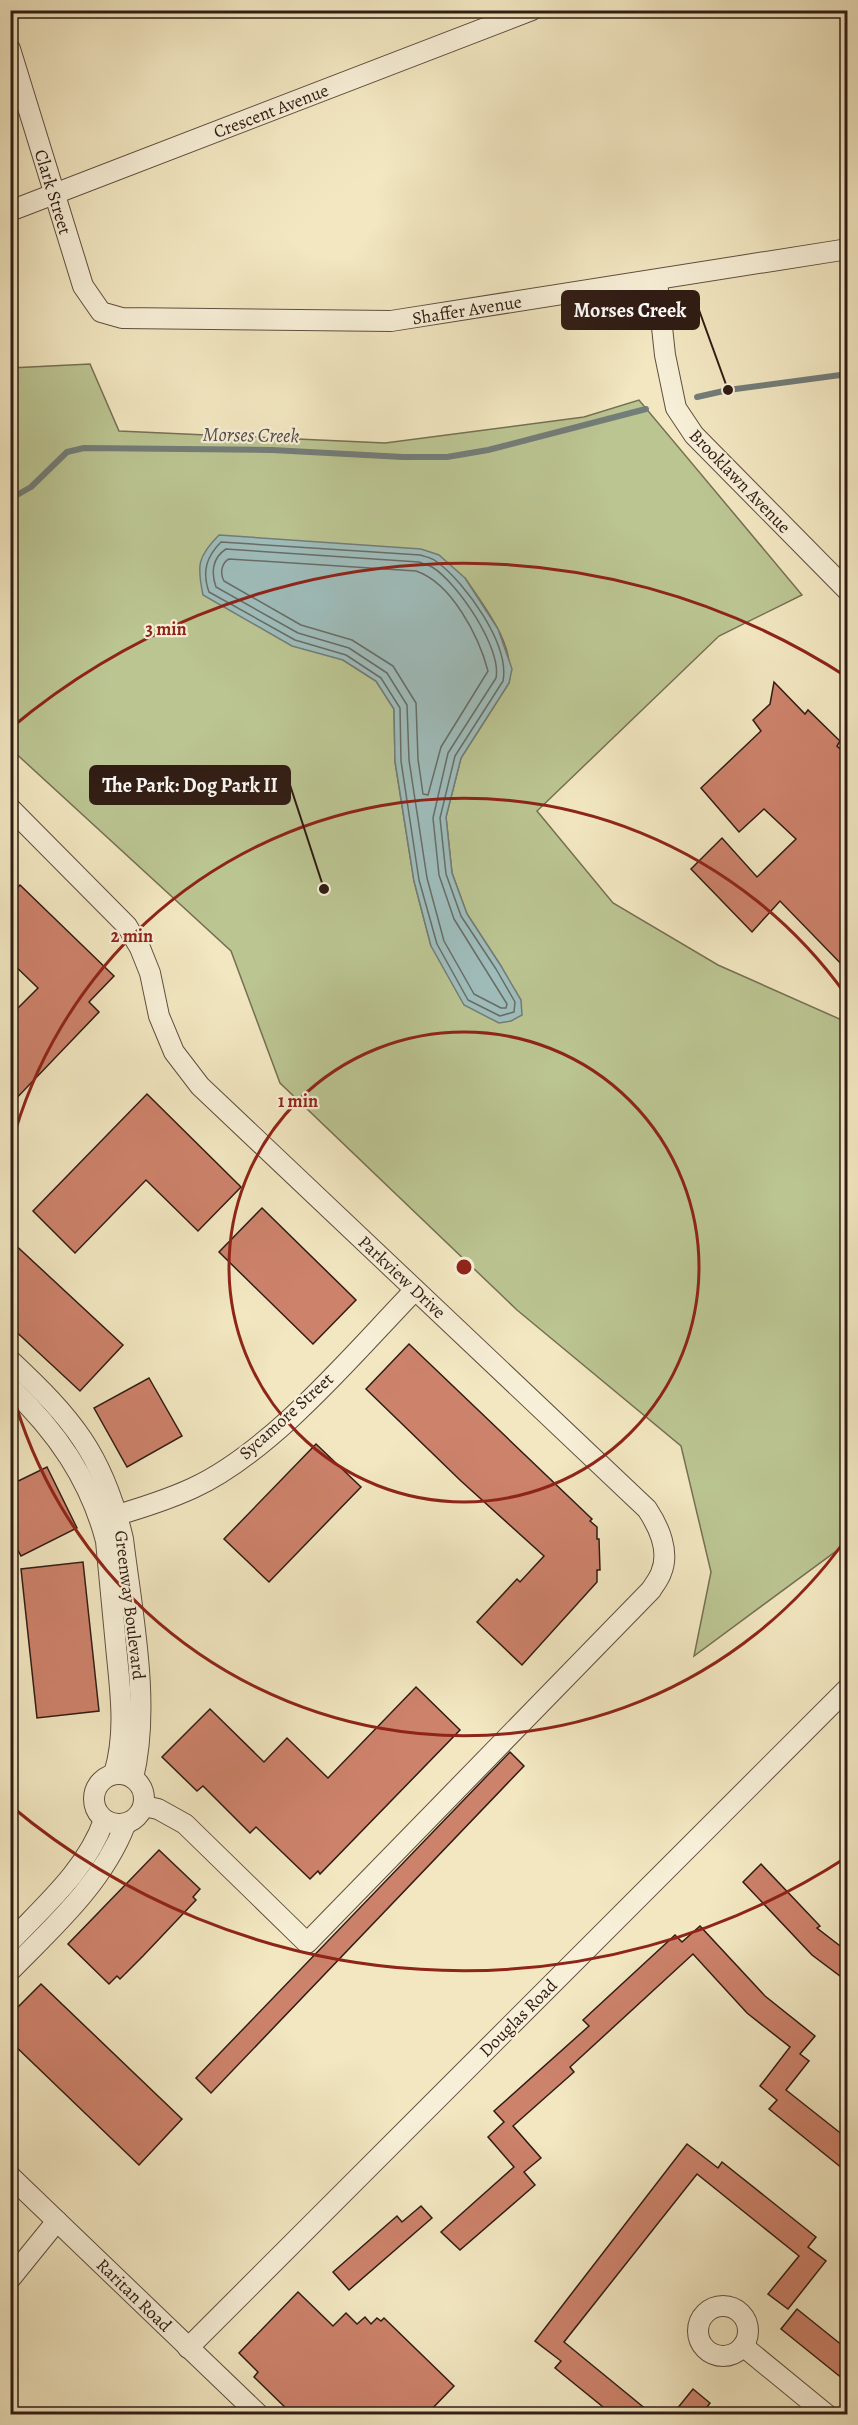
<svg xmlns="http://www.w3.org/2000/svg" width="858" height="2425" viewBox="0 0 858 2425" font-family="Alegreya,serif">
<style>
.green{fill:#bbc592;stroke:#767053;stroke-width:1.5;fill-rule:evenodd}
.water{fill:#9fbebd;stroke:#737d79;stroke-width:1.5}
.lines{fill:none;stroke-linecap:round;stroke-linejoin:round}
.shore{stroke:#686d68;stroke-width:1.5}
.stream{stroke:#737d79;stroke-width:6}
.building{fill:#cd826b;stroke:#301c14;stroke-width:1.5}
.street-casing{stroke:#604f3f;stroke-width:22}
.street{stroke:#f7efd7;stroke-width:20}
.ring{fill:none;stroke:#8f2418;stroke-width:3}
.labels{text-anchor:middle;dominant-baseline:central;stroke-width:4.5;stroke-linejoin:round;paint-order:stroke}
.street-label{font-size:18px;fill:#301c14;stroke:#f7efd7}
.water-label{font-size:20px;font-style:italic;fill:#514d47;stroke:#f7efd7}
.centre{fill:#8f2418;stroke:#f7efd7;stroke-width:3}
.ring-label{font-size:18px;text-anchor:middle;font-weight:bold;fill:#8f2418;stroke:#f7efd7;stroke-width:4.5;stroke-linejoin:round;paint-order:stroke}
.leader{fill:none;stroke:#301c14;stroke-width:2}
.callout-dot{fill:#301c14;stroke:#f7efd7;stroke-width:2}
.callout{fill:#301c14;stroke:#301c14;stroke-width:2}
.callout-label{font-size:20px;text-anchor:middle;font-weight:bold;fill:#fff}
</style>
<rect width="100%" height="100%" fill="#f2e7c1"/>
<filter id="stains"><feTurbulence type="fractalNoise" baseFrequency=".00333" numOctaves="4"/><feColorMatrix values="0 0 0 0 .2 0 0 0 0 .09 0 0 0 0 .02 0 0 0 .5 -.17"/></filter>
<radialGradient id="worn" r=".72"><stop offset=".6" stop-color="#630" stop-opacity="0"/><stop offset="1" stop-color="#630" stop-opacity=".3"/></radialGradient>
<!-- green -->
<path class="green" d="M90,364L119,431L385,443L584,417L639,400L802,595L719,636L537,811L613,903L718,965L844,1021L847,1030V1543L694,1656L711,1572L681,1446L517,1310L280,1083L231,951L11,749L10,368ZM465,578C485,608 516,645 509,683L461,758L446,817L452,873L467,914L501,966L431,946L414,881L395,762L394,709L376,681L343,660Z"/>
<!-- water -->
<path class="water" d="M219,535L421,549L439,555L465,578L498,629L512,669L509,683L461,758L446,817L452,873L467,914L501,966L521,1000L522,1015L511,1021L499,1023L464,1005L431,946L414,881L395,761L394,709L376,681L343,660L292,646L203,595C197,566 197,557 219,535Z"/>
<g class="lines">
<!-- shore -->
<g class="shore">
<path d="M221,542L420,555C426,557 433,558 437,562C466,583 510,645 503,681L455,756L440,818L446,874L461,916L496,969L515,1002L514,1012L500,1016L468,1000L437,944L419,880L401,761L400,708L381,678L346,655L295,640L209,592C202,572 206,557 221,542Z"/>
<path d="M226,549L419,562C423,564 428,565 432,567C457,582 502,648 496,678L448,753L433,818L439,875L454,919L507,1004L506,1008H501L474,994L444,941L427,878L409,760L407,705L387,673L349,648L298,633L216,587C211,573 212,558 226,549Z"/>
<path d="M229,559L416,571C452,583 479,637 488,671L441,747L428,795L423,794L418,759L416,703L393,666L352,640L301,625L224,581C220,574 221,563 229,559Z"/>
</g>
<!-- stream -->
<g class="stream">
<polyline points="697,397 728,390 848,374"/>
<polyline points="10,499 31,487 67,452 84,448 272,450 403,457 447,457 488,450 646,409"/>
</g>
</g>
<!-- building -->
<g class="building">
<polygon points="774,682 805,714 808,710 840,741 837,746 848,756 848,971 780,901 752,932 691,869 722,838 757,877 796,839 764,809 739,832 701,788 761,731 753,720 770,704"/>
<polygon points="20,885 114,976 89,1002 99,1012 10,1105 10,1016 38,988 10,961 10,895"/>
<polygon points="147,1094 241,1187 198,1231 146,1180 75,1253 33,1211"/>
<polygon points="262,1208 356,1300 313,1344 219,1252"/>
<polygon points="10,1240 123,1345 80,1391 10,1326"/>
<polygon points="409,1344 592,1519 590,1521 597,1527 597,1539 599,1539 600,1570 597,1570 597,1582 522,1665 477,1622 517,1579 520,1582 544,1556 461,1481 366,1389"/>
<polygon points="149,1378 182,1436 127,1467 94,1408"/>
<polygon points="316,1444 361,1487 269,1582 224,1539"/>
<polygon points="47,1467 77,1528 21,1556 10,1535 10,1485"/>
<polygon points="83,1562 99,1711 37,1718 21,1569"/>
<polygon points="416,1687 460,1730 320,1874 318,1871 310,1879 256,1827 250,1833 203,1786 197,1791 162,1757 210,1709 264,1762 287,1738 328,1778"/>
<polygon points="510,1752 524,1766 211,2093 196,2078"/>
<polygon points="159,1850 200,1889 193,1897 196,1900 143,1956 120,1979 117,1976 109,1984 68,1944"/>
<polygon points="761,1864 820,1926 817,1928 848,1952 848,1982 812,1955 743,1882"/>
<polygon points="700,1926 765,1996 815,2036 800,2054 809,2061 786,2090 848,2139 848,2173 769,2109 777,2100 760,2086 790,2047 747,2013 693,1954 570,2067 574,2072 513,2126 541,2158 524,2172 535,2185 460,2250 441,2232 514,2167 488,2137 504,2122 494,2111 589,2026 583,2020 675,1935 682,1942"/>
<polygon points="41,1984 182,2119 139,2165 10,2041 10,2015"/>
<polygon points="687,2144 718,2168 722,2162 816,2237 808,2247 826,2261 788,2309 768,2294 799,2256 697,2174 564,2342 653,2415 613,2415 555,2368 561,2361 535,2341"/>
<polygon points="421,2206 432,2218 349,2290 333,2272 397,2216 402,2222"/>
<polygon points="298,2292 333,2326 346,2313 357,2324 365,2317 371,2324 377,2318 381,2321 384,2318 454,2386 426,2415 293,2415 254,2377 258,2372 239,2353"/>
<polygon points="797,2309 848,2350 848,2383 781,2329"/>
<polygon points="693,2389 710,2403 701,2415 672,2415"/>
</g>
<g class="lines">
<defs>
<g id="street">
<polyline points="10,49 83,286 101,312 122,318 391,321 848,249"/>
<polyline points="10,211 532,10"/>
<polyline points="657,281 665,355 676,408 694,435 848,591"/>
<path d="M10,808L127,926L140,948L150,973L159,1016L174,1052L200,1086L647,1509C659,1527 670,1552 661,1573C659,1579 654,1585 651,1590L307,1943L185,1824L158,1809L144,1806"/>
<path d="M10,1360C72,1418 103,1454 123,1539C132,1613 151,1705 133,1778"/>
<path d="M10,1387C56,1431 90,1479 106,1541C109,1576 113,1611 116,1646C120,1689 127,1732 114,1774"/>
<path d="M107,1518C135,1510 167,1500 193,1488C273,1451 354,1353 415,1290"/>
<circle cx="119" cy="1799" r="25"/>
<path d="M10,1942C45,1905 87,1869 104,1820"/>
<path d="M10,1971C53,1927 102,1884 125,1825"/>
<polyline points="10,2176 258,2414"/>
<polyline points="10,2279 57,2221"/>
<circle cx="723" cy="2331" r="25"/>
<polyline points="743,2346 826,2414"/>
<polyline points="188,2348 848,1688"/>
</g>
</defs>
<!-- street casing -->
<use href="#street" class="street-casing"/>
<!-- street -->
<use href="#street" class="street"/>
</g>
<!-- distance rings -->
<g class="ring">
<circle cx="464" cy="1267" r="235"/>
<path d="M846 1539A469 469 0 0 1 11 1388M11 1146A469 469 0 0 1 846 995"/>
<path d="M847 1857A704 704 0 0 1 11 1806M11 728A704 704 0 0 1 847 677"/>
</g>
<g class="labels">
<!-- street labels -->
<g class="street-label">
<text transform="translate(271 111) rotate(-21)">Crescent Avenue</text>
<text transform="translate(53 192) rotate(73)">Clark Street</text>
<text transform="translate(467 310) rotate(-9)">Shaffer Avenue</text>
<text transform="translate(740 481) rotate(46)">Brooklawn Avenue</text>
<text transform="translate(402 1277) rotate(43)">Parkview Drive</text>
<text transform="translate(286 1416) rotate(-42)">Sycamore Street</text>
<text transform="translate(130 1605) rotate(83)">Greenway Boulevard</text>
<text transform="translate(518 2018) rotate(-45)">Douglas Road</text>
<text transform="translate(134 2295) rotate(44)">Raritan Road</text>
</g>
<!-- water labels -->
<g class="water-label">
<text transform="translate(251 435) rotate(1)">Morses Creek</text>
</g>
</g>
<circle cx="464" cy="1267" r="9" class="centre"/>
<g class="ring-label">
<text x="166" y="635">3 min</text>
<text x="132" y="942">2 min</text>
<text x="298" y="1107">1 min</text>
</g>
<!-- callouts -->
<path class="leader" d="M728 390L699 310M324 889L290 785"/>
<g class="callout-dot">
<circle cx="728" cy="390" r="6"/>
<circle cx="324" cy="889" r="6"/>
</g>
<g class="callout">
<rect x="562" y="291" width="137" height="38" rx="6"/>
<rect x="90" y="766" width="200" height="38" rx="6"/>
</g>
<g class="callout-label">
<text x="630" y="317">Morses Creek</text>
<text x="190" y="792">The Park: Dog Park II</text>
</g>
<!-- margin -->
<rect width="858" height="2425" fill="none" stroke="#f2e7c1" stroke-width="36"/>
<rect x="12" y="12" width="834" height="2401" fill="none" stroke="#301c14" stroke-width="3"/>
<rect x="18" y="18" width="822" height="2389" fill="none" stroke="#301c14" stroke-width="1.5"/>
<rect width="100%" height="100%" filter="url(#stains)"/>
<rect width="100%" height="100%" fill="url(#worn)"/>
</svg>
